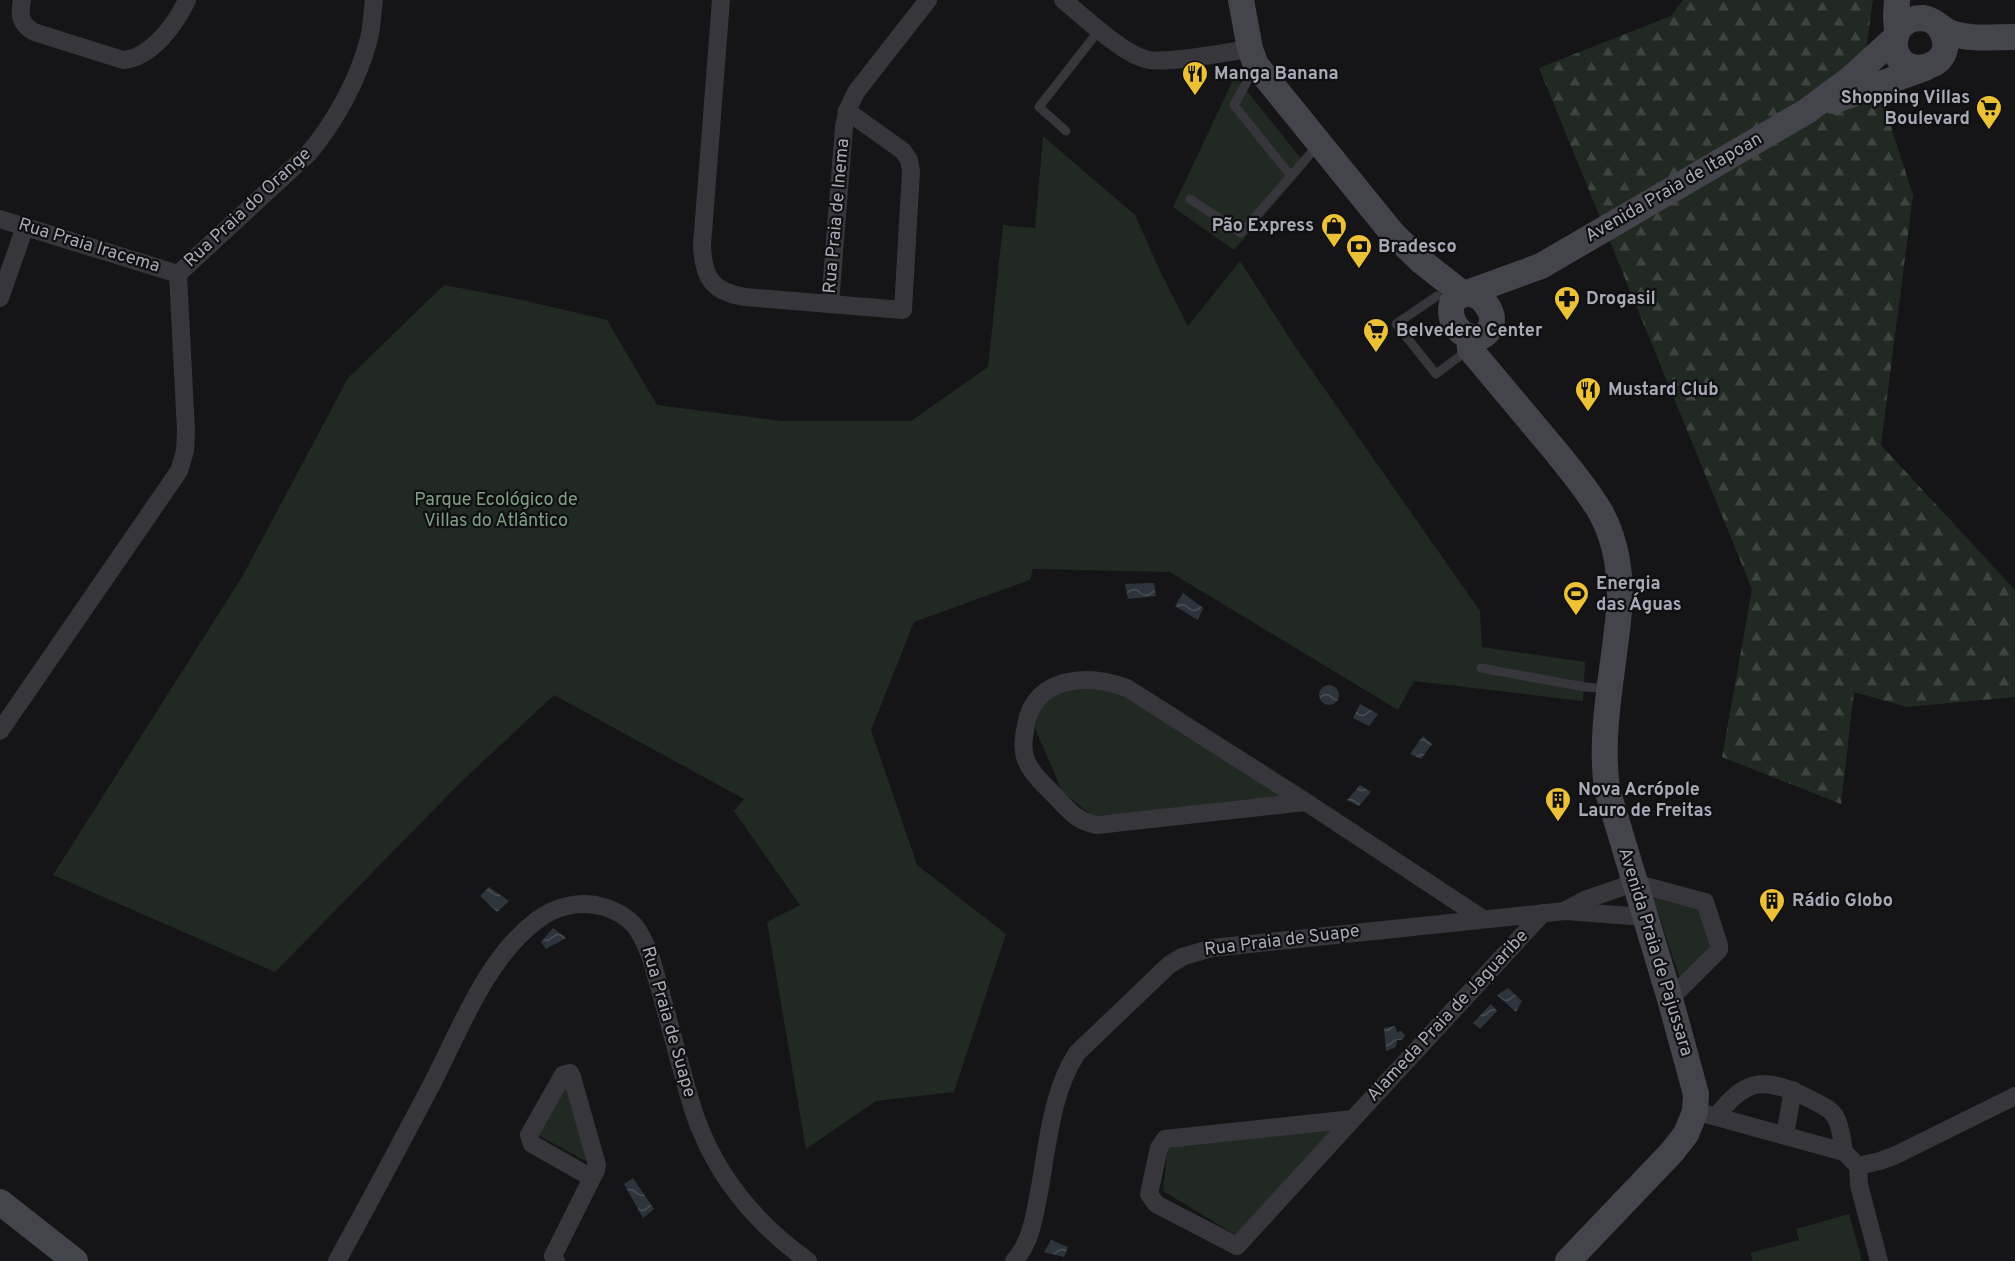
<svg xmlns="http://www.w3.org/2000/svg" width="2015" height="1261" viewBox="0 0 2015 1261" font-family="Overpass,sans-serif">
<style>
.green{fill:#212923}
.forest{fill:url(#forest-firs)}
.water{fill:url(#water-waves)}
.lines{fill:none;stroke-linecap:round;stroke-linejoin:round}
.lane{stroke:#36363c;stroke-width:9}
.street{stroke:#36363c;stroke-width:18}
.secondary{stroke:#44454c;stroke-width:26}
.labels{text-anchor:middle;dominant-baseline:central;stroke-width:4.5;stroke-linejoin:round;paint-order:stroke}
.poi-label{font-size:18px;font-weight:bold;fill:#a7aab7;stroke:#101012;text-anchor:start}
.street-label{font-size:18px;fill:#a7aab7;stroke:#101012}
.park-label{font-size:18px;fill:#7ea184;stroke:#101012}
</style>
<defs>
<pattern id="forest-firs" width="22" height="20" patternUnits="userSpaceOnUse" patternTransform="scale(1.5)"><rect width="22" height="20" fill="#212923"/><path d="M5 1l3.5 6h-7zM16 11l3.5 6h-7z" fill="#3e4541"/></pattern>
<pattern id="water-waves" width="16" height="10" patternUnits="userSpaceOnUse" patternTransform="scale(1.5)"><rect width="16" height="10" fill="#2d343c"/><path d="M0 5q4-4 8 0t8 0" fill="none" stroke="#494f56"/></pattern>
</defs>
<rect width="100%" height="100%" fill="#151517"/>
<!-- green -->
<g class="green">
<polygon points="1235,76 1307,166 1234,250 1173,207"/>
<polygon points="1043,136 1135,215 1161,273 1188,326 1240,261 1296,348 1480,611 1482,647 1585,662 1583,701 1414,681 1398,710 1170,572 1033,569 1030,580 914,622 871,730 917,865 1006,934 954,1092 876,1101 806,1149 767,922 800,905 734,811 744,799 554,695 461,782 275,972 53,875 242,577 348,378 444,285 518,299 607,320 657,405 782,421 911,421 988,367 1003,225 1035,228"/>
<polygon points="1099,687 1126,695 1289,797 1093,816 1063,793 1035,728 1040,703 1059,688"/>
<polygon points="1653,898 1700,909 1711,945 1680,979"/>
<polygon points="568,1081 591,1164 538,1135"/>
<polygon points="1335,1129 1236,1235 1163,1191 1168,1147"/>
<polygon points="1849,1214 1862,1261 1753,1261 1750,1253 1799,1240 1796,1229"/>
</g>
<!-- forest -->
<polygon class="forest" points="1683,0 1873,0 1866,49 1913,195 1881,445 2015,590 2015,697 1907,707 1854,692 1841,804 1722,757 1752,589 1539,68 1671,16"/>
<!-- water -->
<g class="water">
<polygon points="1154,583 1156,596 1128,599 1125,584"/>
<polygon points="1183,593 1203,608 1198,620 1175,606"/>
<circle cx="1329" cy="695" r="10"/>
<polygon points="1360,704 1378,714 1369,726 1353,718"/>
<polygon points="1423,736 1432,744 1421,759 1410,754"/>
<polygon points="1360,785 1371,792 1359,806 1347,800"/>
<polygon points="489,887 509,901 497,912 480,896"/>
<polygon points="553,928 566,938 546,949 541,942"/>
<polygon points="1508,988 1522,1001 1516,1012 1497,995"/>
<polygon points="1491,1004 1497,1011 1480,1029 1473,1023"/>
<polygon points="1395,1026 1397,1032 1401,1031 1405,1035 1402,1040 1397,1040 1396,1047 1386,1051 1384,1028"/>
<polygon points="633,1178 654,1209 643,1218 624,1184"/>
<polygon points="1051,1240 1068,1247 1064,1257 1044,1252"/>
</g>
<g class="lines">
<!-- lane -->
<g class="lane">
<polyline points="1255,67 1234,105 1291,176"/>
<polyline points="1066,131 1039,107 1100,29"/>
<polyline points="1190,199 1241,233 1318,145"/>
<polyline points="1437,296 1396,324 1436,374 1468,350"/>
<polyline points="1481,668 1585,687 1609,689"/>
</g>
<!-- street -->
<g class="street">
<path d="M22,0C19,15 20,24 34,32L123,60C151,58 176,24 187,0"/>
<path d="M721,0L702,245C703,277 712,292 745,297L903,310L911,171L909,160L903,151L847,111"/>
<path d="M1063,0C1083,16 1122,53 1145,59C1163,65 1227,52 1250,49"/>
<polyline points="0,219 178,274"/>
<path d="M178,274L308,154C334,124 358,80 368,42C372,29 372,14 374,0"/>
<polyline points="0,298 25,227"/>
<polyline points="830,304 844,127 847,111 856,92 928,0"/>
<polyline points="0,731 179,471 185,451 186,431 178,274"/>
<path d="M1306,802L1097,825C1078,822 1069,811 1056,797C1045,785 1030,773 1025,757C1022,746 1024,736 1026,725C1035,675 1088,674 1127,688L1306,802L1483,919"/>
<polyline points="1566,910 1587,899 1634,883 1705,902 1719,945 1719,950 1670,999"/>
<polyline points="1706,1114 1844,1152 1858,1166"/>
<path d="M1716,1117C1746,1077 1765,1077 1808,1098C1817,1103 1829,1107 1835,1116C1841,1126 1842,1140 1844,1152"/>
<polyline points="1353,1119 1237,1246 1156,1204 1149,1194 1159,1148 1165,1139 1353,1119 1543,913"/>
<polyline points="1785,1135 1793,1090"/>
<polyline points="1858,1166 1880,1161 1896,1155 2015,1096"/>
<polyline points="1858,1166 1859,1185 1879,1261"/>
<path d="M337,1261C370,1201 402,1141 434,1080C461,1027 487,958 536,921C555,906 581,900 604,907C633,916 641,931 651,958C661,992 670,1026 679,1060C686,1084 691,1108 701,1131C723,1184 762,1228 808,1261"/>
<polyline points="556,1261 553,1256 596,1170 597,1165 572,1077 570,1073 563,1075 529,1135 532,1144 592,1178"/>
<path d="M1014,1261C1032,1242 1035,1212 1040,1187C1048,1142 1052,1091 1077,1053L1169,965L1182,957L1212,948L1565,911L1645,917"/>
</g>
<!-- secondary -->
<g class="secondary">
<polyline points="1241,0 1250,49 1256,65 1393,234 1421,261 1463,294"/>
<polyline points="1897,0 1896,17 1897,32"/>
<path d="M1937,24C1970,68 1894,86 1895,43C1895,35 1899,27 1905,23C1910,19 1916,18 1923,18C1934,19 1941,29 1951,33C1970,40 1994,37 2015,37"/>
<polyline points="1833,101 1925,68"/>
<polyline points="1467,293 1541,266 1807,111 1850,79 1896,37"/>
<path d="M1467,293C1477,294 1485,301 1489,309C1497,322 1488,341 1471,337C1455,333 1446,313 1454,299Z"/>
<path d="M1469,336L1470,349C1499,384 1529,419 1558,454C1573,473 1589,492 1601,513C1617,542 1622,579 1619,611C1614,670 1599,729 1607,789L1670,999L1696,1094L1695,1112L1686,1134L1672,1152L1568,1261"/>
<polyline points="0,1202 75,1261"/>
</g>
</g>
<!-- icons -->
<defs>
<symbol id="restaurant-pin" viewBox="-11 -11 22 30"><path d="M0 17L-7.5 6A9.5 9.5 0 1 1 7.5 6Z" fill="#edc136" stroke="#101012"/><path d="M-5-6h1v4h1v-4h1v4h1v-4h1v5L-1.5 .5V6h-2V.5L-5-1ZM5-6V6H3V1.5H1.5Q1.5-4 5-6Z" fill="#111"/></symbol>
<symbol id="supermarket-pin" viewBox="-11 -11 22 30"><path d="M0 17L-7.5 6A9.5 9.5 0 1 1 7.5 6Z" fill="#edc136" stroke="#101012"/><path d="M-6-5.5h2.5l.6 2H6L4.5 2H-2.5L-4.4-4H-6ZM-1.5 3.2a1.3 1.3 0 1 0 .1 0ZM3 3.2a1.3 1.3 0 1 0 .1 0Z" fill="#111"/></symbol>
<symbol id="shop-pin" viewBox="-11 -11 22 30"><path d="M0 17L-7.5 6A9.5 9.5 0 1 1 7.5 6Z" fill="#edc136" stroke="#101012"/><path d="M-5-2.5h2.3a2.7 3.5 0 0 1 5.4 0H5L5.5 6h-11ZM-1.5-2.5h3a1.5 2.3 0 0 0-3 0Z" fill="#111"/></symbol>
<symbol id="bank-pin" viewBox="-11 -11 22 30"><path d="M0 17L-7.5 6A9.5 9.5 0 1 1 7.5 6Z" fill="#edc136" stroke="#101012"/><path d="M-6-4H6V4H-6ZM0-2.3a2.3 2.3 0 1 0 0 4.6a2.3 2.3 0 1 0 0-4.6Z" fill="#111"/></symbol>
<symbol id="pharmacy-pin" viewBox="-11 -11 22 30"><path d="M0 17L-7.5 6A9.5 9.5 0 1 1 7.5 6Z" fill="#edc136" stroke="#101012"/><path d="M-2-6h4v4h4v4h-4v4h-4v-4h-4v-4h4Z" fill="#111"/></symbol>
<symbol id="stadium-pin" viewBox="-11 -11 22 30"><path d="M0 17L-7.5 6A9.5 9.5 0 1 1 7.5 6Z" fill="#edc136" stroke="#101012"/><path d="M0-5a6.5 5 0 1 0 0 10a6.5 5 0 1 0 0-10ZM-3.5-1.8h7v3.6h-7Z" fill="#111"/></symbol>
<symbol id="building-pin" viewBox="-11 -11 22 30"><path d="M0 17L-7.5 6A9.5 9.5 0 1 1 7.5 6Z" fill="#edc136" stroke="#101012"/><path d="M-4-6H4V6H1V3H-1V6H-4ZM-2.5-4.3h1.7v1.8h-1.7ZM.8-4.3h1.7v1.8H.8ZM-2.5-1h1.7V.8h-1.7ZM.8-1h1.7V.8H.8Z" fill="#111"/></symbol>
</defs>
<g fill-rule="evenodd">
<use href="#restaurant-pin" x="1180" y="59" width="30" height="40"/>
<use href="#supermarket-pin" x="1974" y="93" width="30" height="40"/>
<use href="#shop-pin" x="1319" y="211" width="30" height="40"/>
<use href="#bank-pin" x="1344" y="232" width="30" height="40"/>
<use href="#pharmacy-pin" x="1552" y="284" width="30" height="40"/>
<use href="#supermarket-pin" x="1361" y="316" width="30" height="40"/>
<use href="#restaurant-pin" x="1573" y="375" width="30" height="40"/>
<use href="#stadium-pin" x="1561" y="579" width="30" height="40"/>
<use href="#building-pin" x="1543" y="785" width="30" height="40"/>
<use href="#building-pin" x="1757" y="886" width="30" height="40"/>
</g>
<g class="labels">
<!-- poi labels -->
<g class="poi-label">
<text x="1214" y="74">Manga Banana</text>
<text x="1970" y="98" text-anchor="end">Shopping Villas<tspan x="1970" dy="21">Boulevard</tspan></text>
<text x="1314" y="226" text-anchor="end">Pão Express</text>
<text x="1378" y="247">Bradesco</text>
<text x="1586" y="299">Drogasil</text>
<text x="1396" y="331">Belvedere Center</text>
<text x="1608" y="390">Mustard Club</text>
<text x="1596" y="584">Energia<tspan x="1596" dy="21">das Águas</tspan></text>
<text x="1578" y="790">Nova Acrópole<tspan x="1578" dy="21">Lauro de Freitas</tspan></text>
<text x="1792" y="901">Rádio Globo</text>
</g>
<!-- street labels -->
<g class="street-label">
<text transform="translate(1674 188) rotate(-30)">Avenida Praia de Itapoan</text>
<text transform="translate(248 208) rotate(-43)">Rua Praia do Orange</text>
<text transform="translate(837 216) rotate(-85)">Rua Praia de Inema</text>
<text transform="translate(89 246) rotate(17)">Rua Praia Iracema</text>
<text transform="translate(1282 941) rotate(-7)">Rua Praia de Suape</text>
<text transform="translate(1655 952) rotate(73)">Avenida Praia de Pajussara</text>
<text transform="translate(1448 1016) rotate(-47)">Alameda Praia de Jaguaribe</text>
<text transform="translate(668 1022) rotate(74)">Rua Praia de Suape</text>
</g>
<!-- park labels -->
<g class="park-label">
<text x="496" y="500">Parque Ecológico de<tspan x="496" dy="21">Villas do Atlântico</tspan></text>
</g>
</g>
</svg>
